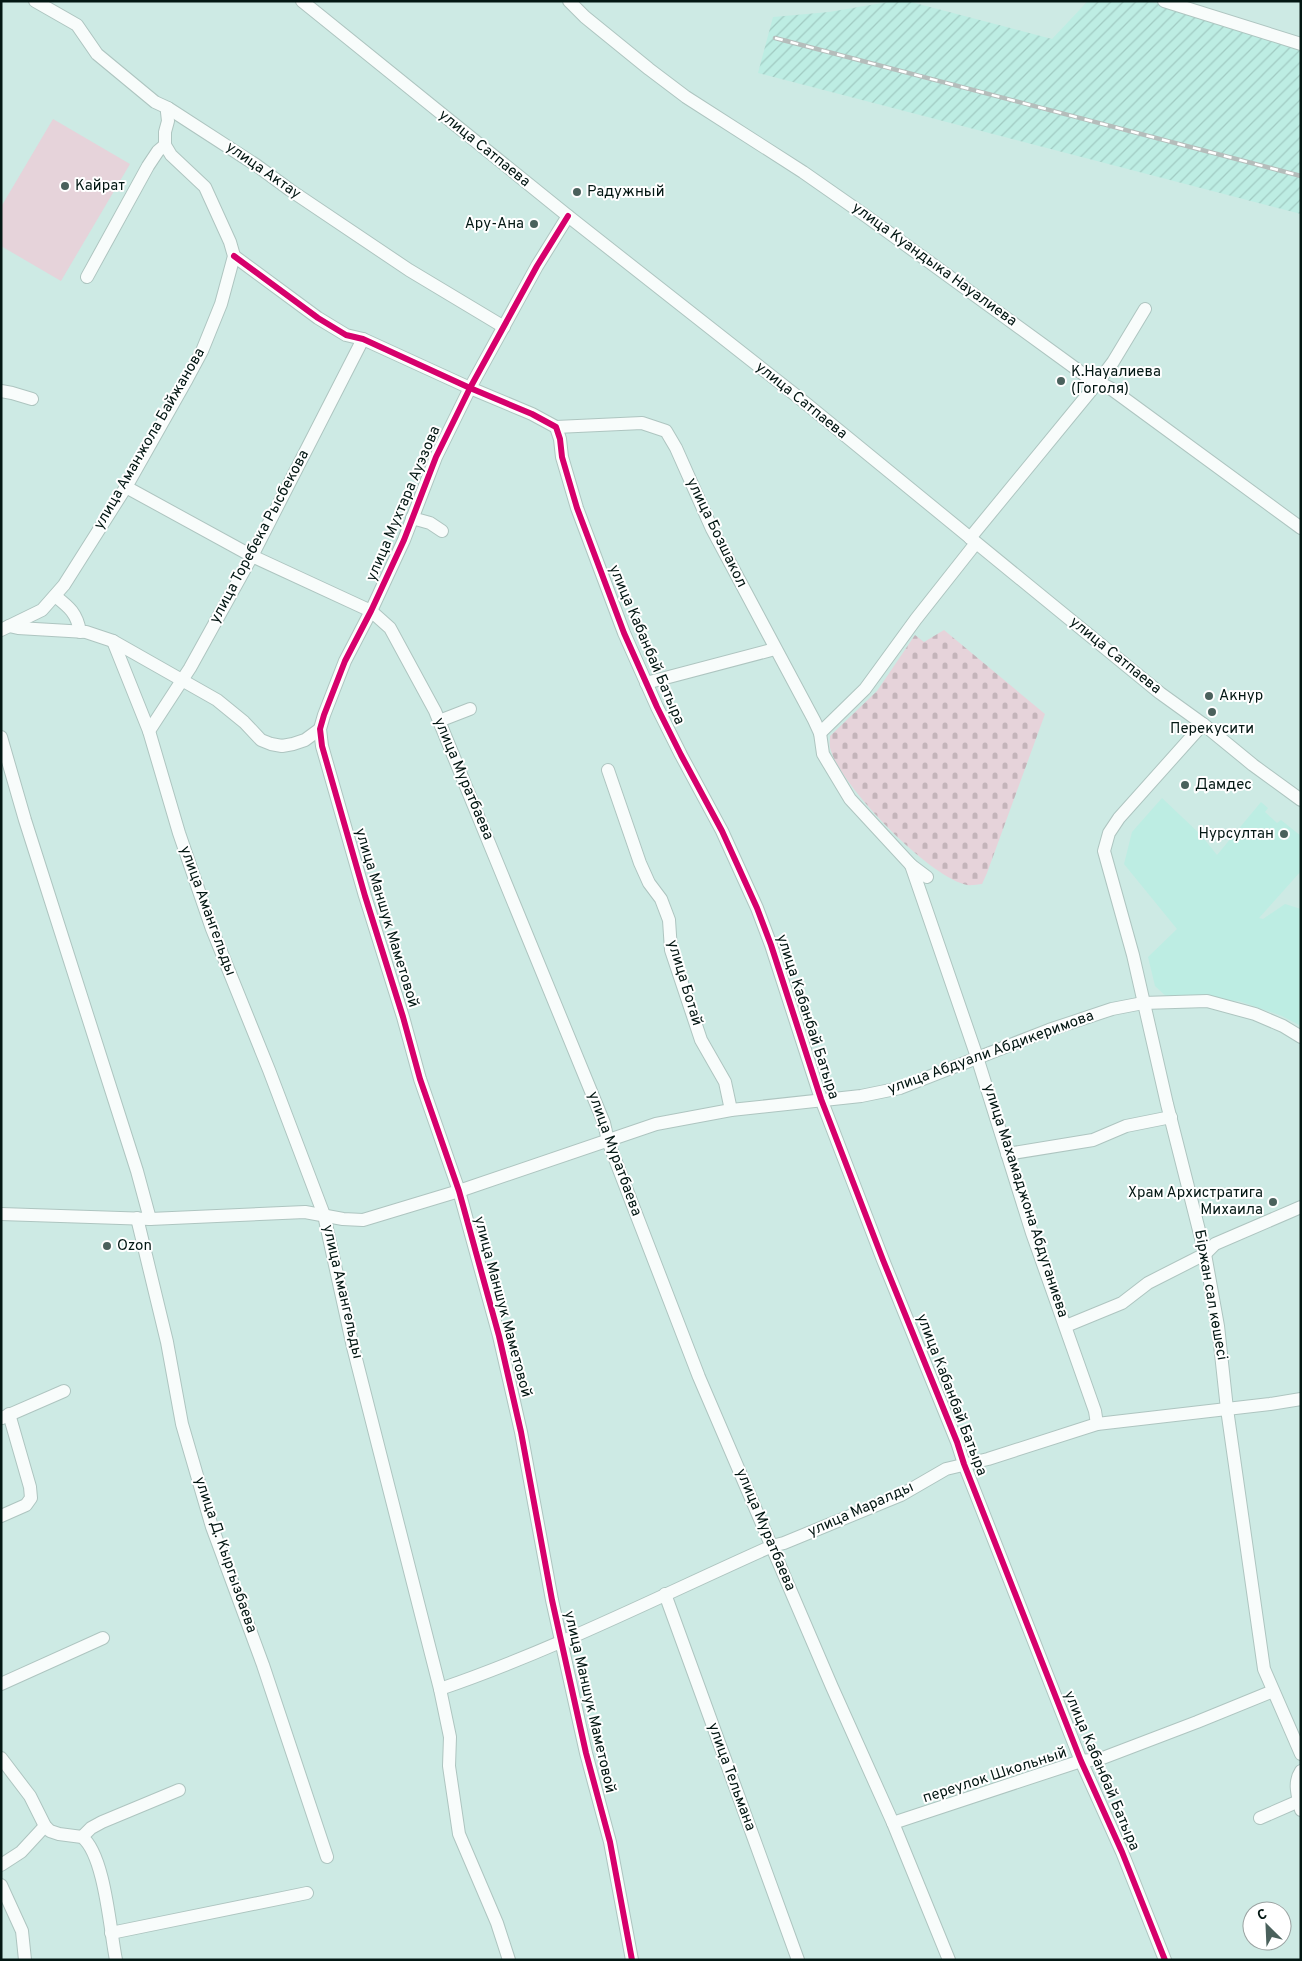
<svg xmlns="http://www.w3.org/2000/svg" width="1302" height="1961" viewBox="0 0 1302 1961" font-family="Overpass,sans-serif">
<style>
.built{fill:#bdede3}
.industrial{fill:url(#industrial-furrows)}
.cemetery{fill:url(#cemetery-stones)}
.park{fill:#e6d3da}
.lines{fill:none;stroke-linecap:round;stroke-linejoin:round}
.minor-casing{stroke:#aec5c0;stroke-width:14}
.minor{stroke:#f8fcfb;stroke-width:12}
.rail-casing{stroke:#b5bdbb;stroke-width:4.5}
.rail{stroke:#fff;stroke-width:2.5;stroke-dasharray:8;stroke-linecap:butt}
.cycleway-casing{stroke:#fff;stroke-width:9}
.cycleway{stroke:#d6006c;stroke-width:6}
.poi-dot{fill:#4a615c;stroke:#fff;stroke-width:2}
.labels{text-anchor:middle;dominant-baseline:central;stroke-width:4;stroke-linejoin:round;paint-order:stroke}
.street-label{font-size:15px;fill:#031713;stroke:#fff}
.poi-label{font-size:15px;fill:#031713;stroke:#fff;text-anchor:start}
</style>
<defs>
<pattern id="industrial-furrows" width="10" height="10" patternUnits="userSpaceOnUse" patternTransform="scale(1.25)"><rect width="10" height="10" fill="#bdede3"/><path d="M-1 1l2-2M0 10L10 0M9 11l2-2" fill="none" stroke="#a1cac2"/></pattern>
<pattern id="cemetery-stones" width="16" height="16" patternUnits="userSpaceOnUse" patternTransform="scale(1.25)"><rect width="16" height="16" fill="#e6d3da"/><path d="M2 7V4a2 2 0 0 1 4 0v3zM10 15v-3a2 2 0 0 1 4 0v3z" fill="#c4b4ba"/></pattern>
</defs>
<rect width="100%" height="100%" fill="#cdeae4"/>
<!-- built -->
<polygon class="built" points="1162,798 1201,835 1217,855 1261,802 1268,808 1265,812 1277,823 1281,820 1301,836 1301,871 1259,918 1263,919 1285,904 1301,909 1301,1026 1282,1016 1239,1001 1169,999 1155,986 1148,957 1177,929 1124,864 1132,832"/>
<!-- industrial -->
<polygon class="industrial" points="894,1 907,1 1052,39 1088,1 1148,1 1301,41 1301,214 758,73 773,17 829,12"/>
<!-- cemetery -->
<path class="cemetery" d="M944,630L1045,714L987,873L982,884C978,884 972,886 967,885C929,877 843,788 831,751C829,747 830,740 830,736L877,691L915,635L924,642Z"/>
<!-- park -->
<polygon class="park" points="53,119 130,164 61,281 1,246 1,207"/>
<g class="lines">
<defs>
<g id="minor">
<polyline points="35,1 77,25 97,54 155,102 168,108 256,165 290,190 409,270 504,327"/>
<polyline points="302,1 568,216 798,397 1160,693 1203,724 1253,765 1301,800"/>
<polyline points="569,1 585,17 649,69 686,97 803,172 866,216 1086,376 1110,388 1301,528"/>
<polyline points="1164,1 1301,44"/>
<polyline points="568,216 537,266 470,388 436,457 404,540 371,611 345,661 324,715 320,729 322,746 365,896 403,1017 420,1079 459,1191 499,1336 521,1432 552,1600 586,1753 610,1842 632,1960"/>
<polyline points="234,256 318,318 346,335 363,339 470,388 532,414 556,427 560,439 562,457 577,508 624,633 657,707 681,755 722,831 757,908 771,945 821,1099 883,1260 957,1442 964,1464 1081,1761 1122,1852 1165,1960"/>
<polyline points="87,277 148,166 158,151 165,145"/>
<polyline points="1,391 12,393 32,399"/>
<polyline points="556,427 642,423 666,431 676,448 712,529 814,720 820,733 823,754 850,799 911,865 927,877"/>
<polyline points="126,487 252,556 371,611 390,628 435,711 604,1123 608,1141 699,1377 832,1687 893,1823 949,1960"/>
<polyline points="412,518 430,523 442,531"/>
<polyline points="970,538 1098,382 1113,362 1145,309"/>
<path d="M55,596C69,607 77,613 80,632"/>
<polyline points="9,626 18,628 86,632 113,641 217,700 244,722 261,740 271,744 282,746 293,744 305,740 320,729"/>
<polyline points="1,630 42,610 64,585 126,487 187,379 202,351 221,304 234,256 230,242 205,187 171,155 165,145 165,132 168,121 167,112 168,108"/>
<polyline points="113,641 149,731 179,833 212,929 269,1070 324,1215 353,1347 440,1689 450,1737 449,1766 459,1834 497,1923 509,1960"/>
<polyline points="646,683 775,649"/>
<polyline points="439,721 470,709"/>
<polyline points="1203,724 1119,818 1109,833 1104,851 1133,955 1167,1104 1205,1254 1218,1326 1227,1409 1264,1669 1301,1754"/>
<polyline points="149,731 190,668 252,556 363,339"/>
<polyline points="820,733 865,689 916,619 976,543"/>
<polyline points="1,737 25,820 137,1171 150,1219"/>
<polyline points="608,770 640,863 649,883 661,899 669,920 671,950 701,1040 725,1082 731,1110"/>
<polyline points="911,865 977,1057 1032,1233 1095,1411 1097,1424"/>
<polyline points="1007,1154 1093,1140 1126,1126 1171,1117"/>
<polyline points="1,1214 150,1219 305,1212 343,1219 363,1220 459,1191 656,1124 731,1110 861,1096 900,1088 1049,1030 1112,1009 1143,1003 1207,1001 1255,1014 1283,1026 1301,1037"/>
<polyline points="137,1218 167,1342 182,1424 212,1527 263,1665 327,1857"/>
<polyline points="1066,1326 1122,1303 1148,1283 1205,1254 1215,1244 1301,1207"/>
<polyline points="2,1418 64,1391"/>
<polyline points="1,1516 26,1505 31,1498 30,1487 9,1414"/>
<polyline points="665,1594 798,1960"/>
<polyline points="1,1684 103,1638"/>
<path d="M440,1689C554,1650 662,1595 772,1546L784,1543L901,1495L946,1469L988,1459L1097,1424L1270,1404L1301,1399"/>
<path d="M1,1758L30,1796L45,1826L50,1831L59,1834L82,1837C105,1855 110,1931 116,1960"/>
<path d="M1301,1771C1293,1783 1298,1796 1301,1810"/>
<polyline points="1260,1818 1299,1801"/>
<polyline points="893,1823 1081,1761 1100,1759 1197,1722 1273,1691"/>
<polyline points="82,1837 91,1828 102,1822 179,1790"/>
<polyline points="1,1865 21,1852 45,1826"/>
<polyline points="1,1885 22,1931 25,1960"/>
<polyline points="111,1933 307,1893"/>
</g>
</defs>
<!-- minor casing -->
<use href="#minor" class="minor-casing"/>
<!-- minor -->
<use href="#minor" class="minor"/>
<defs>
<polyline id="rail" points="775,38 1301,176"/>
</defs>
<!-- rail casing -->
<use href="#rail" class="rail-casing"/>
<!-- rail -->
<use href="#rail" class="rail"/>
<defs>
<g id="cycleway">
<polyline points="568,216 537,266 470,388 436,457 404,540 371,611 345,661 324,715 320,729 322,746 365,896 403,1017 420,1079 459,1191 499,1336 521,1432 552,1600 586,1753 610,1842 632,1960"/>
<polyline points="234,256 318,318 346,335 363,339 470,388 532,414 556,427 560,439 562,457 577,508 624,633 657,707 681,755 722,831 757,908 771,945 821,1099 883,1260 957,1442 964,1464 1081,1761 1122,1852 1165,1960"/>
</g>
</defs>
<!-- cycleway casing -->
<use href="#cycleway" class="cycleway-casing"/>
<!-- cycleway -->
<use href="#cycleway" class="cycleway"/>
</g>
<!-- markers -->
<g class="poi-dot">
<circle cx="65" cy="186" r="5"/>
<circle cx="577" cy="192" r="5"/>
<circle cx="534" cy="224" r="5"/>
<circle cx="1061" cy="381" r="5"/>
<circle cx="1209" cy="696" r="5"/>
<circle cx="1212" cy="712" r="5"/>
<circle cx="1185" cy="785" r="5"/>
<circle cx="1284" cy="834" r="5"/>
<circle cx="1273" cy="1202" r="5"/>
<circle cx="107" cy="1246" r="5"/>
</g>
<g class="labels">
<!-- street labels -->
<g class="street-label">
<text transform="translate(484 149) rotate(39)">улица Сатпаева</text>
<text transform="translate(263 171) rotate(35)">улица Актау</text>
<text transform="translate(934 265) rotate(36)">улица Куандыка Науалиева</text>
<text transform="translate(801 401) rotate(39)">улица Сатпаева</text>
<text transform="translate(150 439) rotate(-60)">улица Аманжола Байжанова</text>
<text transform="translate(404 504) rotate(-67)">улица Мухтара Ауэзова</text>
<text transform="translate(716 533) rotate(64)">улица Бозшакол</text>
<text transform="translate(260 537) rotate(-62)">улица Торебека Рысбекова</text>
<text transform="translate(646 645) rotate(67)">улица Кабанбай Батыра</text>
<text transform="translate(1115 656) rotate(39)">улица Сатпаева</text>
<text transform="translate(463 779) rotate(67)">улица Муратбаева</text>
<text transform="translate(207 911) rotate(70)">улица Амангельды</text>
<text transform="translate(386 918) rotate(73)">улица Маншук Маметовой</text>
<text transform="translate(684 983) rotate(73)">улица Ботай</text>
<text transform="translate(807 1017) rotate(72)">улица Кабанбай Батыра</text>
<text transform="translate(991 1053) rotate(-20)">улица Абдуали Абдикеримова</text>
<text transform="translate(614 1154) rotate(70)">улица Муратбаева</text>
<text transform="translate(1025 1201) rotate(72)">улица Махамаджона Абдуганиева</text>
<text transform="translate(342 1292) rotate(77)">улица Амангельды</text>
<text transform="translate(1210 1295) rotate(80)">Біржан сал көшесі</text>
<text transform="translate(502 1307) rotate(75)">улица Маншук Маметовой</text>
<text transform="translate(951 1395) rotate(69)">улица Кабанбай Батыра</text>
<text transform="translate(861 1510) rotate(-24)">улица Маралды</text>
<text transform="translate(765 1530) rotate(67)">улица Муратбаева</text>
<text transform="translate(225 1555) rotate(71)">улица Д. Кыргызбаева</text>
<text transform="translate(589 1702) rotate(77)">улица Маншук Маметовой</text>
<text transform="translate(1101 1771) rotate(67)">улица Кабанбай Батыра</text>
<text transform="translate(995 1776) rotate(-18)">переулок Школьный</text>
<text transform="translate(731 1777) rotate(70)">улица Тельмана</text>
</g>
<!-- poi labels -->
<g class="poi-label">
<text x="75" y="186">Кайрат</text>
<text x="587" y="192">Радужный</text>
<text x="524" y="224" text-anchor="end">Ару-Ана</text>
<text x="1071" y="372">К.Науалиева<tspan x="1071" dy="17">(Гоголя)</tspan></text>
<text x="1219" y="696">Акнур</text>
<text x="1212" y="729" text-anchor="middle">Перекусити</text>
<text x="1195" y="785">Дамдес</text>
<text x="1274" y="834" text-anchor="end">Нурсултан</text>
<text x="1263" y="1193" text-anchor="end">Храм Архистратига<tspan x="1263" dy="17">Михаила</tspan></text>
<text x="117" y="1246">Ozon</text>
</g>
</g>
<!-- border -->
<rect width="1302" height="1961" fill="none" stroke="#031713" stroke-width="5"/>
<!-- north arrow -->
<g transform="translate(1267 1926) rotate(336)"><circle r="24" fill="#ffffff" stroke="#9aa2a1"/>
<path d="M0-4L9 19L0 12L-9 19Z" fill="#4a615c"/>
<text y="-8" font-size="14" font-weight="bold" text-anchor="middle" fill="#031713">С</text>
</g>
</svg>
